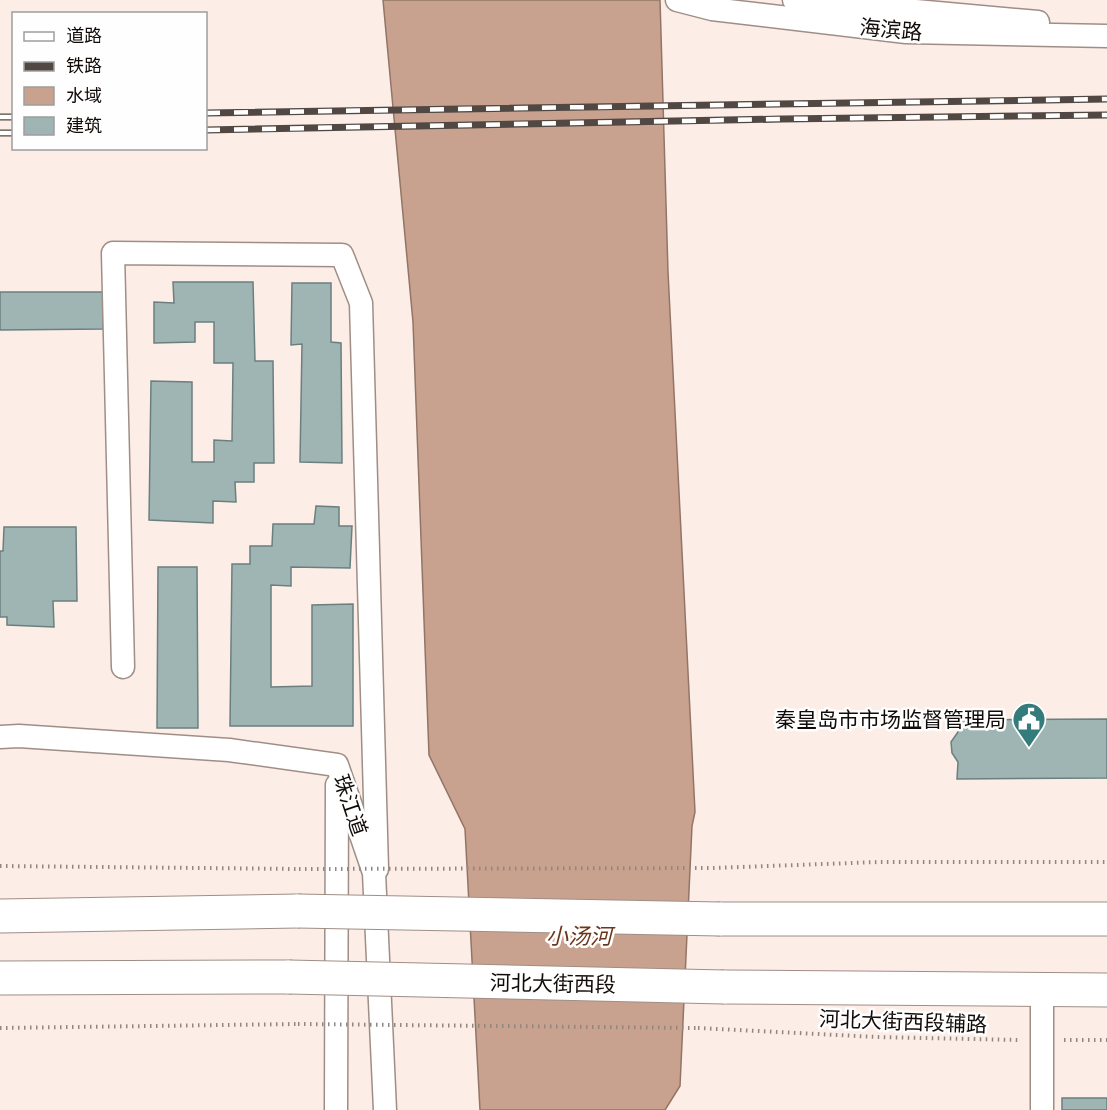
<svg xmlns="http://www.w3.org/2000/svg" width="1107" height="1110" viewBox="0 0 1107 1110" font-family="Ubuntu,'Noto Sans SC',sans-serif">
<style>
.water{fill:#c9a28f;stroke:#927566;stroke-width:1.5}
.building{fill:#9fb5b4;stroke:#6b7f7f;stroke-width:1.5}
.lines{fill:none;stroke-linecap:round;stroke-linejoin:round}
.minor-casing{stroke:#9f8e86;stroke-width:25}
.highway-casing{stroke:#9f8e86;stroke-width:35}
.path{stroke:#918781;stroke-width:4;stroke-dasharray:1.5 4.5;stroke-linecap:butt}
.minor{stroke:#fff;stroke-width:22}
.highway{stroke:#fff;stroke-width:33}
.rail-casing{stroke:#514844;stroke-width:7}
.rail{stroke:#fefefe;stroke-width:4.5;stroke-dasharray:14;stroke-linecap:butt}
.highway-bridge-casing{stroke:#9f8e86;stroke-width:35;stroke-linecap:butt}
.path-bridge{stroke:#918781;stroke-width:4;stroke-dasharray:1.5 4.5;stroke-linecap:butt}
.highway-bridge{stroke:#fff;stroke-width:33}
.labels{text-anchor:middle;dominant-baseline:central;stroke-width:5;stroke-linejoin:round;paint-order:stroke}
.street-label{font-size:21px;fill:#110b08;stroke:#fefefe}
.poi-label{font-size:21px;fill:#110b08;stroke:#fefefe;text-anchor:end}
.water-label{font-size:22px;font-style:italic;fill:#6b371c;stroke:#fefefe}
</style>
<rect width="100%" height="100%" fill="#fcede6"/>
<!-- water -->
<polygon class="water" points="383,0 660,0 668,272 695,812 692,826 680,1086 665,1110 480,1110 465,829 429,755 413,322"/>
<!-- building -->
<g class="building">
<polygon points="173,282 253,282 255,361 273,361 274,463 254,463 254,482 235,482 236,502 213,501 213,523 149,520 151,381 192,382 192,462 214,462 214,440 232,441 233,363 214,363 214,322 195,322 195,342 154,343 154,302 174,303"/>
<polygon points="292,283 331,283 331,342 341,343 342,463 300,462 302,344 291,345"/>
<polygon points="0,292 104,292 103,329 0,330"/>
<polygon points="316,506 339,507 339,526 352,526 350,568 291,567 291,586 271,585 271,687 312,686 312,605 353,604 353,726 230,726 232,564 250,564 250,546 272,546 273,524 314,524"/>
<polygon points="4,527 76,527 77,601 53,601 54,627 7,625 7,617 0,617 0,551 3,551"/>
<polygon points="158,567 197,567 198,728 157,728"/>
<polygon points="1107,719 1107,778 957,779 958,762 952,753 951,742 958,732 959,720"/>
<rect x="1062" y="1098" width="45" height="12"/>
</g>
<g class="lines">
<defs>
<g id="minor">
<polyline points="677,0 712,9 906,32 1107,36"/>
<polyline points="794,0 1038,22"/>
<polyline points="123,667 113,253 342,255 361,303 377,869"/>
<polyline points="0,737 19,736 229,750 337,765 374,873 385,1110"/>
<polyline points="336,1110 337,785"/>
<polyline points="1042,1110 1042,989"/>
</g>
<g id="highway">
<polyline points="0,916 298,911"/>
<polyline points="720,919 1107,919"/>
<polyline points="0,978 289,977"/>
<polyline points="724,987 1107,990"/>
</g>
</defs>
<!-- minor casing -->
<use href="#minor" class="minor-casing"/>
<!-- highway casing -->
<use href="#highway" class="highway-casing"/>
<!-- path -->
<g class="path">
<polyline points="0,866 299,869"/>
<polyline points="713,868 879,862 1107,862"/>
<polyline points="0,1028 298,1024"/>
<polyline points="698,1028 877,1037 1021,1040"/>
<polyline points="1064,1040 1107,1040"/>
</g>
<!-- minor -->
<use href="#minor" class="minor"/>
<!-- highway -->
<use href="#highway" class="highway"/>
<defs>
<g id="rail">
<polyline points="206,113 1107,99"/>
<polyline points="0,117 14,117"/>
<polyline points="206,130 782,119 1107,115"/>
<polyline points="0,133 14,133"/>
</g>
</defs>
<!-- rail casing -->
<use href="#rail" class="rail-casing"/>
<!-- rail -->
<use href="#rail" class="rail"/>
<defs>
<g id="highway-bridge">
<polyline points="298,911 720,919"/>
<polyline points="289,977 724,987"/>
</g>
</defs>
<!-- highway-bridge casing -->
<use href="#highway-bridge" class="highway-bridge-casing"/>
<!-- path-bridge -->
<g class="path-bridge">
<polyline points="299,869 713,868"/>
<polyline points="298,1024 698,1028"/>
</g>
<!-- highway-bridge -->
<use href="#highway-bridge" class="highway-bridge"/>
</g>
<!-- icons -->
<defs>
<symbol id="civic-pin" viewBox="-11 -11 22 30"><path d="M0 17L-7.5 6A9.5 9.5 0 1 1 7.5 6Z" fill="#347c7b" stroke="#fefefe"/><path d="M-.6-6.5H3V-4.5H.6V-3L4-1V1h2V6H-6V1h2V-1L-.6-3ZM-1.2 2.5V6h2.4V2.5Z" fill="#fff"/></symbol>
</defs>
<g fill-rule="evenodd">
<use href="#civic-pin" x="1010" y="700" width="38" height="52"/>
</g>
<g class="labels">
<!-- street labels -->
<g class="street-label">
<text transform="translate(891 29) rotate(5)">海滨路</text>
<text transform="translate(351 805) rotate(71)">珠江道</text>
<text transform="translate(553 983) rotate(1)">河北大街西段</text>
<text transform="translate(903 1021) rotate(2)">河北大街西段辅路</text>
</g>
<!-- poi labels -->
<g class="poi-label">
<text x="1006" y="719">秦皇岛市市场监督管理局</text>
</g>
<!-- water labels -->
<g class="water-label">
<text x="579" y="935">小汤河</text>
</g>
</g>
<!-- legend -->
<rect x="12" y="12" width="195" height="138" fill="#fefefe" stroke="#9f9d9c" stroke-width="1.5"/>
<rect x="24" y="32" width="30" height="9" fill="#ffffff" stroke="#9f9d9c" stroke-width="1.5"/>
<text x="66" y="42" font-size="18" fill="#110b08">道路</text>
<rect x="24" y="62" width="30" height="9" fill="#514844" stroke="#9f9d9c" stroke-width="1.5"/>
<text x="66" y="72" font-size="18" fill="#110b08">铁路</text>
<rect x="24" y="87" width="30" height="18" fill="#c9a28f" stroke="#9f9d9c" stroke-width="1.5"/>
<text x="66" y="102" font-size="18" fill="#110b08">水域</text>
<rect x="24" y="117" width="30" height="18" fill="#9fb5b4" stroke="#9f9d9c" stroke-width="1.5"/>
<text x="66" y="132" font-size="18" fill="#110b08">建筑</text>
</svg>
